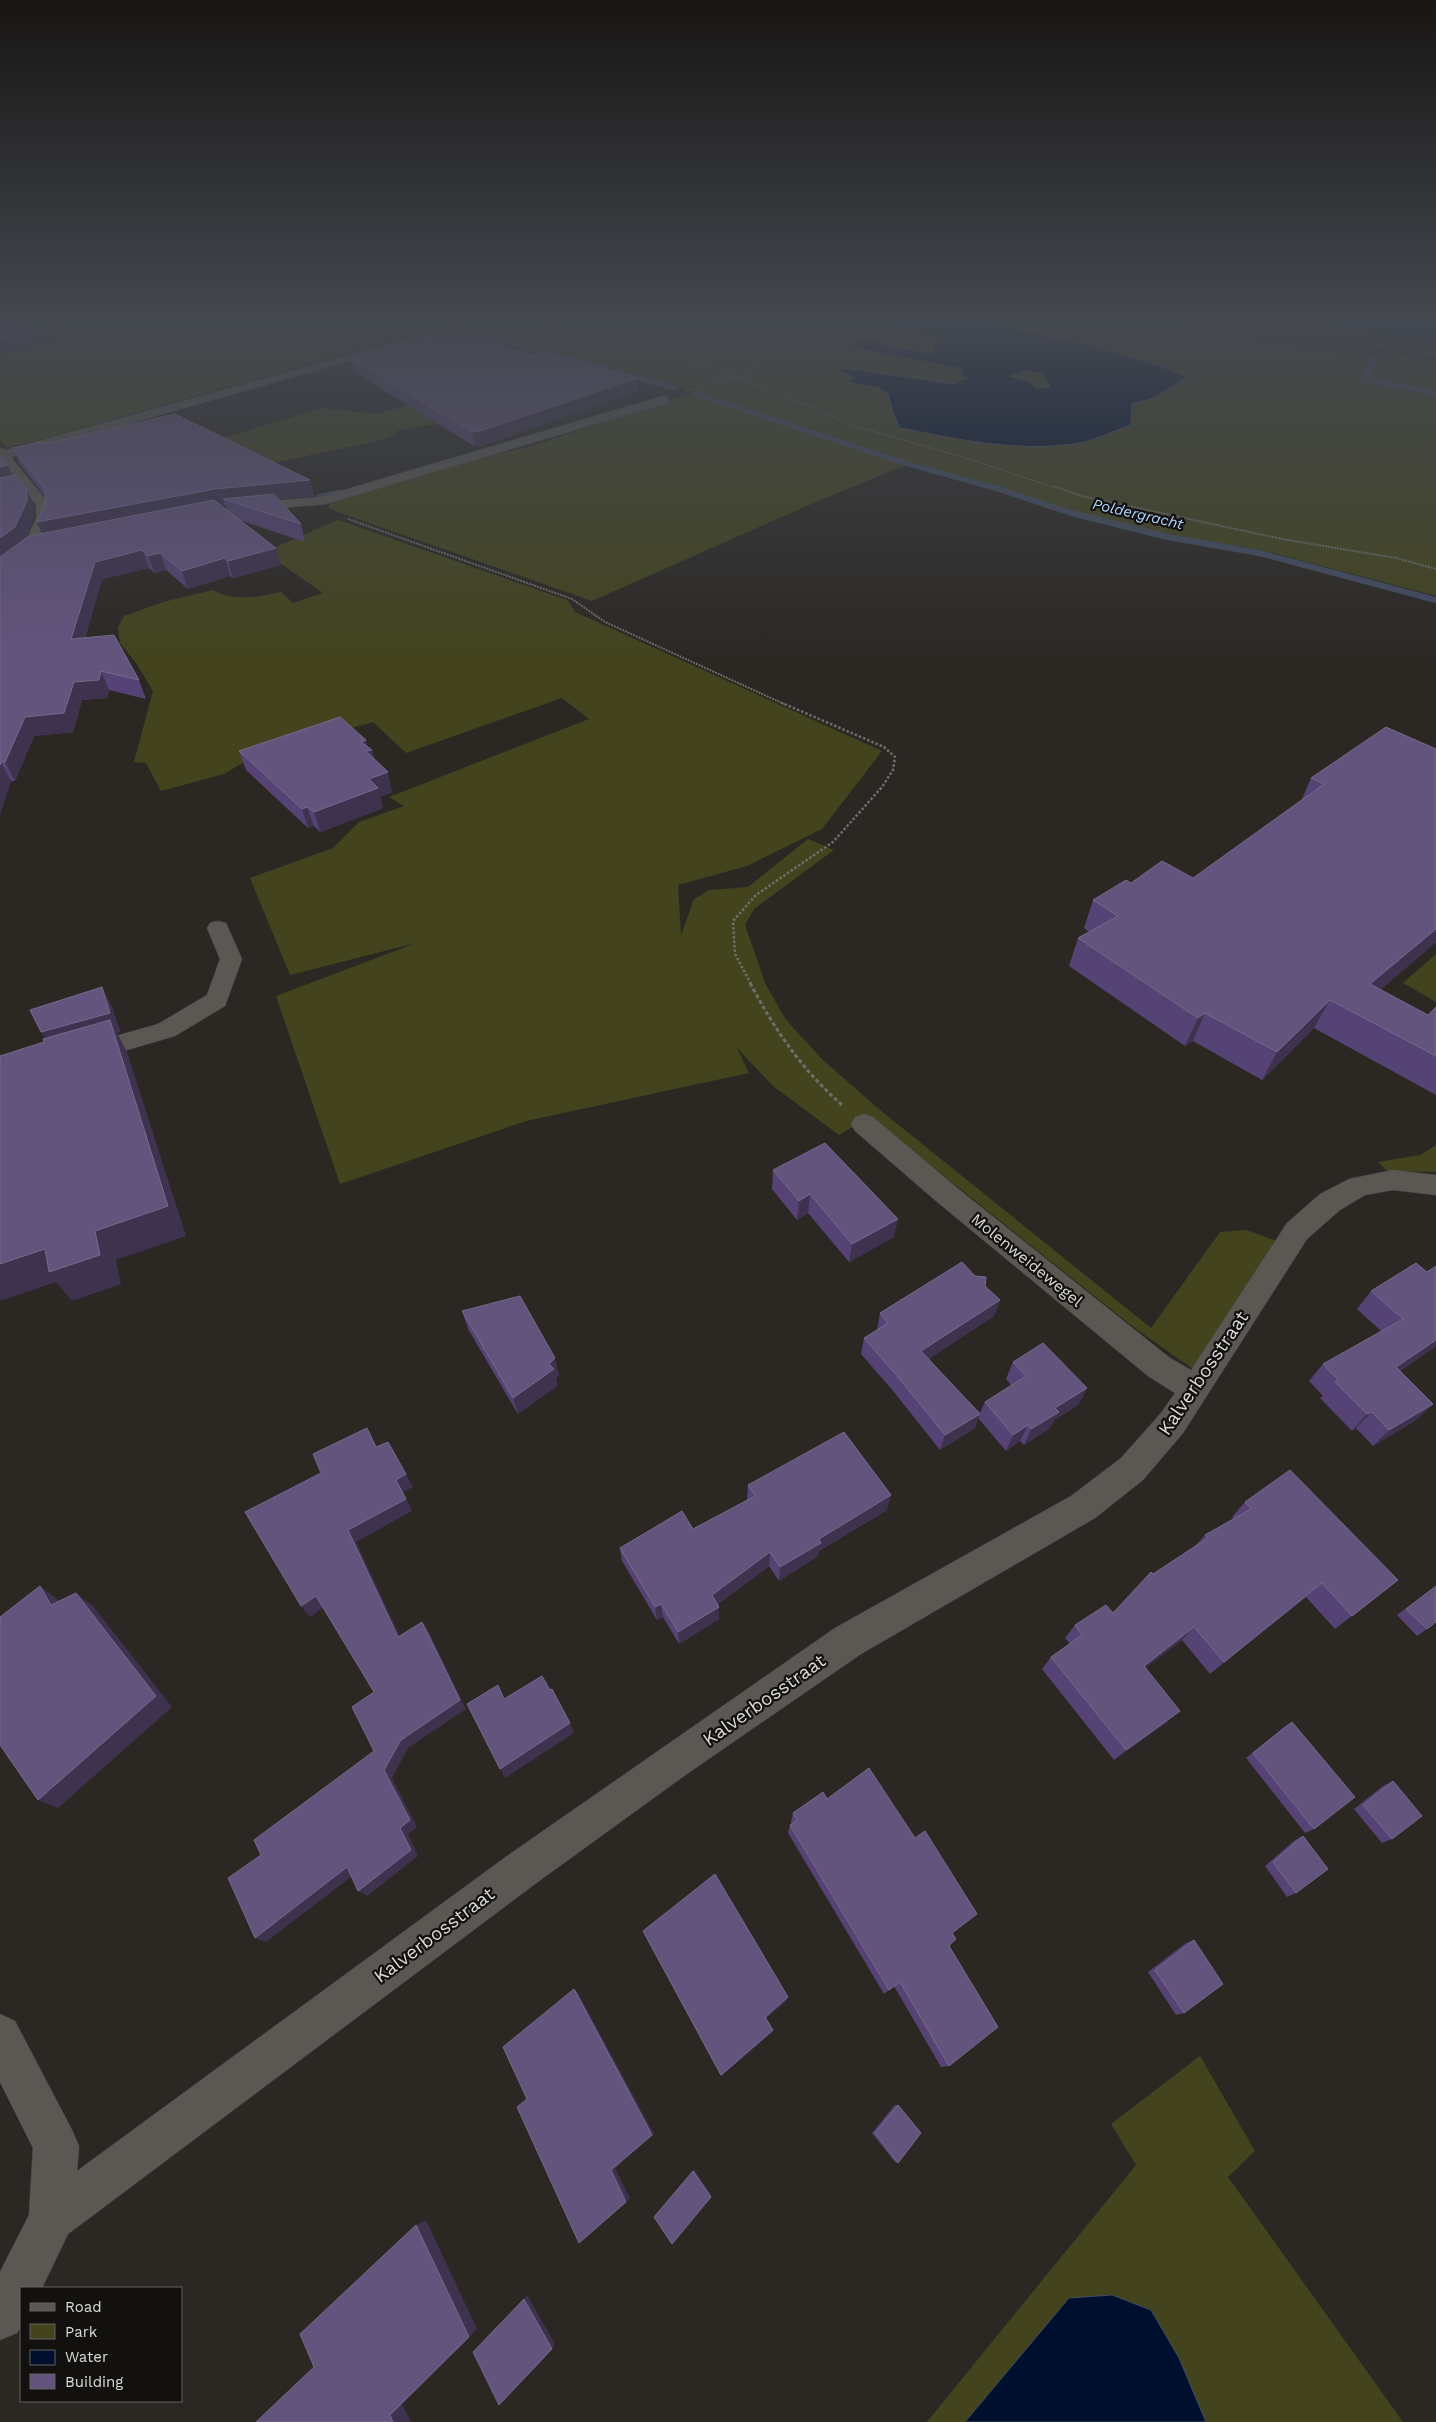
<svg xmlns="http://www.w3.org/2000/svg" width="1436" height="2422" viewBox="0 0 1436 2422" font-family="'Work Sans',sans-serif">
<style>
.green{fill:#43441e}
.water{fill:#000f2e;stroke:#424c61;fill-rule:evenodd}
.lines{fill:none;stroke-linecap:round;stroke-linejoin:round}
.stream-far1{stroke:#424c61;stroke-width:5}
.stream{stroke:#424c61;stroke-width:6}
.minor-casing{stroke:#474642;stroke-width:1}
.path-far3{stroke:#6f6d69;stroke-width:1;stroke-dasharray:2 1;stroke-linecap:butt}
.path-far2{stroke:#6f6d69;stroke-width:2;stroke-dasharray:2 1;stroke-linecap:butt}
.path-far1{stroke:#6f6d69;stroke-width:2.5;stroke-dasharray:2.5 2;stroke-linecap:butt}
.path{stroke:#6f6d69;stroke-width:3;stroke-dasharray:4 2.5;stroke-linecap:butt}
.minor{fill:#5b5853;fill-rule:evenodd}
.wall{fill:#544374;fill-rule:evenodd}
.shaded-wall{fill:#3e324f}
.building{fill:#63547e;stroke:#76698c}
.labels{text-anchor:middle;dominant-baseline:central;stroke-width:4.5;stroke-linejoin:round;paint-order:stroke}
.far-water-label{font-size:15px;font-style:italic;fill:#b1d4ff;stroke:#12110f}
.street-label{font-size:16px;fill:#dcdbd8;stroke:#12110f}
.near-street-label{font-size:19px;fill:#dcdbd8;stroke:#12110f}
</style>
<rect width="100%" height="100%" fill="#2b2824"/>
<!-- green -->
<g class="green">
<polygon points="31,320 1172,320 1174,321 1160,321 1346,354 1362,354 1384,360 1388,352 1436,362 1436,596 1261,550 1148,532 1006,492 915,463 893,470 802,508 592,601 338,512 329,508 330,502 495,454 529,447 695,392 473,330 452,331 424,340 411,335 29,443 7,447 0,440 0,355 79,332 55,323 5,335 0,327"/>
<polygon points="418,403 443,423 396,431 394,435 377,441 216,475 216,440 322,408 376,414"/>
<path d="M338,520L567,600L575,612L882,751L822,829L747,866L678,885L681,936L694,899L709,890L748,887L808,839L834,850L754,909L745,925L765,983L786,1020L823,1060L880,1110L1151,1328L1220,1232L1246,1230L1277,1241L1193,1369L1132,1326L870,1117L839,1135L773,1086L737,1048L749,1073L526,1121L340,1184L276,996L416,943L290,975L250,878L333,848L359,822L404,806L389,797L589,719L562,698L406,753L373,722L256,755L224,774L161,791L146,763L134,762L153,691L136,663L120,643L118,627L124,616L163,602L213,590C234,602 258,597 281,592L293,603L323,593L264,552Z"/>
<polygon points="1436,954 1436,1002 1403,983"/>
<polygon points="1436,1145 1436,1172 1387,1171 1378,1162 1420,1155"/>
<polygon points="1200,2056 1255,2151 1228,2177 1403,2422 1206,2422 1179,2358 1069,2298 965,2422 927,2422 1136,2165 1111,2124"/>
</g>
<!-- water -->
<g class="water">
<path d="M870,320H974L1090,345L1161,366L1188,377L1153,398L1132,404L1131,425C1113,431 1093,442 1073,444C1014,452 958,439 900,428L893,413L888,394L879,388L848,382L854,378L839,370L842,368L953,384L968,378L960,375L962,369L848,347L859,339L879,338L884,346L933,353L935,336L884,326H858L847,322ZM1025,371L1042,374L1050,387L1036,388L1029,381L1010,376Z"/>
<polygon points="1298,320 1436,320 1436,344"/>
<polygon points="1112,2295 1151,2310 1179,2358 1206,2422 965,2422 1069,2298"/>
</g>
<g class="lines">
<!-- stream-far1 -->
<g class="stream-far1">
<polyline points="1294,321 1296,320"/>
<polyline points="455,327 674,388"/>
<polyline points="1375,361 1363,379 1436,393"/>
<polyline points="696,394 898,461 994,488"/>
</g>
<!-- stream -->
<g class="stream">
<polyline points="990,486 1071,513 1167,537 1259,553 1436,600"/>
<polyline points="319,497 338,493"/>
</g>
<defs>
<g id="minor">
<polygon points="414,337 418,338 418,342 11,457 50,505 50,518 36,550 5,574 0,576 0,564 24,545 36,518 36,505 0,461 0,448 6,450"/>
<polygon points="663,396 667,397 669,400 667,403 326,504 247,511 240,507 247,503 320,497"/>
<polygon points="218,921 226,923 242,959 225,1006 175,1036 86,1062 77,1059 74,1053 77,1047 158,1024 207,995 220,959 207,928 210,923"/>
<polygon points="864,1114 873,1117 956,1187 1170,1358 1191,1370 1287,1223 1320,1194 1349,1179 1393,1170 1436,1175 1436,1195 1393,1190 1365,1195 1340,1210 1307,1239 1183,1433 1143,1480 1095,1518 861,1654 684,1776 535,1884 68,2234 42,2288 21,2288 21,2327 17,2333 0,2340 0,2272 29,2215 33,2148 0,2082 0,2014 15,2021 72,2130 79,2146 77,2171 507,1856 835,1628 1071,1496 1121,1458 1161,1413 1175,1393 1148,1376 936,1201 855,1131 851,1124 855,1117"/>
</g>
</defs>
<!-- minor casing -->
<use href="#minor" class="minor-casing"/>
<!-- path-far3 -->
<g class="path-far3">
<polyline points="539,320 539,323 714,368 861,428 963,457 1056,488"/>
<polyline points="1234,320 1436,354"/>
<polyline points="435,334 464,326 459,320"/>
<polyline points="740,378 753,371 778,341 806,320"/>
<polyline points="685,392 734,376"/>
</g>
<!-- path-far2 -->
<g class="path-far2">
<polyline points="1053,486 1082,496 1282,539 1396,558 1436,569"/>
<polyline points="348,519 572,599 605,622 784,704"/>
</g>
<!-- path-far1 -->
<polyline class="path-far1" points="751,984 735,954 733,921 756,895 833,842 882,787 893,770 895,757 884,747 782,703"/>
<!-- path -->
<path class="path" d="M750,983C775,1030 802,1070 842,1105"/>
<!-- minor -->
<use href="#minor" class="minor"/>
</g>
<!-- wall -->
<g class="wall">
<polygon points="351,359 638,391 482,446 474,446 354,372"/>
<path d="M45,444L310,480L314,496L278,499L301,524L305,542L239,520L276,548L281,565L233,578L230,576L188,589L166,570L155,573L149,568L102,579L85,638L139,680L146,699L109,690L107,698L82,700L73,732L34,736L15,781H11L0,814V456L8,465L12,475L34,506V518L25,539L42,533L37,522L45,503V497L19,463L12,448ZM220,505H225L227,510Z"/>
<polygon points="368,747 372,750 374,760 392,792 380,797 383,808 320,832 314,826 308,828 246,770 239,751"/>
<polygon points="1436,749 1436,942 1380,990 1428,1015 1436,1007 1436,1095 1314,1028 1262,1080 1193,1041 1185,1046 1069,966 1078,938 1089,932 1084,928 1093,900 1131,883 1193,878 1301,801 1311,778"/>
<polygon points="773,1170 894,1237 849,1262 808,1213 797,1220 772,1189"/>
<polygon points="1436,1266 1436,1346 1400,1371 1433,1404 1416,1420 1373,1446 1356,1428 1352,1431 1320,1398 1323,1396 1309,1381 1323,1364 1381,1331 1357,1309 1371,1291 1427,1272"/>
<polygon points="985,1286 1000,1300 994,1316 928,1359 980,1413 985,1402 1011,1385 1006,1379 1013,1362 1087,1388 1078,1405 1054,1420 1050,1428 1024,1445 1020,1441 1006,1451 978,1418 975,1428 940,1450 894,1392 861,1354 864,1338 877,1330 880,1313"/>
<polygon points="462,1311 559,1375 556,1378 557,1386 518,1414 468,1329"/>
<polygon points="748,1485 887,1510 819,1551 818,1556 779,1581 769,1566 718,1604 719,1607 719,1619 679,1644 663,1617 657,1620 622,1561 620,1548 693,1529 747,1500"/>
<polygon points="1245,1502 1398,1580 1335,1629 1306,1597 1210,1674 1182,1640 1145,1668 1167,1722 1114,1760 1042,1669 1051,1657 1070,1644 1065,1638 1075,1625 1113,1613 1153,1574 1195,1546 1205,1535 1234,1519 1232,1517"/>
<polygon points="1436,1586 1427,1629 1417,1636 1397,1615"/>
<polygon points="1292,1722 1314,1829 1305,1833 1246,1758 1284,1727"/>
<polygon points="1393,1781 1392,1839 1382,1843 1354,1809 1383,1786"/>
<polygon points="827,1799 952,1933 949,1946 949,2066 941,2067 894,1986 884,1994 788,1833 790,1825 792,1824 791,1822 793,1813"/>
<polygon points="1303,1836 1296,1893 1287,1897 1265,1866 1295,1840"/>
<polygon points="643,1931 788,1997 786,2001 766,2018 773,2030 771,2033 721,2076"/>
<polygon points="1194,1940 1184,2013 1176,2015 1148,1972 1186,1943"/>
<polygon points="895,2105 898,2105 898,2163 895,2162 872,2133"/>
</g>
<!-- shaded-wall -->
<g class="shaded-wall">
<polygon points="34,330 40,345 0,355 0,339"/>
<polygon points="637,378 638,391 482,446 474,446 472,432"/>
<polygon points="8,465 15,481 0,485 0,467"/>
<polygon points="310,480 314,496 237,503 223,499 225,505 44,539 37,522 215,489"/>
<polygon points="27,489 34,506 34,518 22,544 0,562 0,538"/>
<polygon points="276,548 281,565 233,578 228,561"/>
<polygon points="142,550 149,568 102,579 79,657 71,639 95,562"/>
<polygon points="160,553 166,570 155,573 148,556"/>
<polygon points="225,558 230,576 188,589 182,571"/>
<polygon points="101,671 109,690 107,698 82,700 73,732 34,736 15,781 5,762 25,717 74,682"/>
<polygon points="366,740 369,751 372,750 377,769 371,771 361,742"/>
<polygon points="1,762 11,781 0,814 0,765"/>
<polygon points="388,772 392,792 380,797 383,808 320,832 314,812 369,779"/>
<polygon points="307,807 314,826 308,828 302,809"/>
<polygon points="1436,929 1436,942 1353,1013 1370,984"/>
<polygon points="102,987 112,1007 121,1032 117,1033 127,1052 186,1236 116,1260 121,1284 72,1301 56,1282 0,1301 0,1264 53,1051 41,1032"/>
<polygon points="1330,1000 1314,1028 1262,1080 1277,1052"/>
<polygon points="1205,1013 1193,1041 1185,1046 1198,1018"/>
<polygon points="810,1194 808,1213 797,1220 799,1201"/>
<polygon points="898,1219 894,1237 849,1262 852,1244"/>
<polygon points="1000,1300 994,1316 917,1367 921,1351"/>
<polygon points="1436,1340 1436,1346 1380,1384 1396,1367"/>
<polygon points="555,1358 559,1375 556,1378 557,1386 518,1414 513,1398"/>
<polygon points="1087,1388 1078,1405 1054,1420 1050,1428 1024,1445 1031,1429 1055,1408"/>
<polygon points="1433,1404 1416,1420 1373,1446 1389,1430"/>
<polygon points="1372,1412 1356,1428 1352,1431 1367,1414"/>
<polygon points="980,1414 975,1428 940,1450 945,1435"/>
<polygon points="1028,1425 1020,1441 1006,1451 1013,1435"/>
<polygon points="406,1474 413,1487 403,1492 412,1511 356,1542 405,1647 398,1637 348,1530 396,1480"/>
<polygon points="891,1495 887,1510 819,1551 818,1556 779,1581 780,1567 819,1539"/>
<polygon points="770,1552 769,1566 712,1608 712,1595"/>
<polygon points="1322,1583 1306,1597 1210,1674 1224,1662"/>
<polygon points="40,1586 57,1599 69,1618 51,1605"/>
<polygon points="76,1593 93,1606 172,1707 58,1808 38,1800"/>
<polygon points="316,1596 324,1607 310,1617 301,1606"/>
<polygon points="661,1604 663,1617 657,1620 655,1607"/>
<polygon points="719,1607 719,1619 679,1644 678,1632"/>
<polygon points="422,1622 429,1632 466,1709 408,1748 392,1778 417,1827 408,1834 418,1856 367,1896 358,1891 400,1828 384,1770"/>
<polygon points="1194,1627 1182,1640 1132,1678 1144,1666"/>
<polygon points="1180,1711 1167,1722 1114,1760 1126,1750"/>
<polygon points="570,1723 574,1733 505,1778 500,1769"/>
<polygon points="347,1867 356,1873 266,1942 255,1938"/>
<polygon points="574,1989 578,1993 654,2134 615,2168 630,2198 626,2202 611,2170"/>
<polygon points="788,1997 786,2001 764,2019 765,2017"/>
<polygon points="773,2030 771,2033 721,2076 721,2075"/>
<polygon points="694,2169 711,2195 711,2197 693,2171"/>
<polygon points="426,2220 477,2329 402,2404 411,2422 393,2422 390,2415 416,2225"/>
<polygon points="527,2295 555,2344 552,2349 524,2299"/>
</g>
<!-- building -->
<g class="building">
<polygon points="0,320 10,320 34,330 0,339"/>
<polygon points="456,331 517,351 521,350 534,355 543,352 637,378 480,431 472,432 351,359 441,333 445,334"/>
<polygon points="175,414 310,480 215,489 37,522 45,503 45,489 12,448 43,442 45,444"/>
<polygon points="0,456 8,465 0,467"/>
<polygon points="15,475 27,489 27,501 15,527 0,538 0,478"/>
<polygon points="274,494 301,524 223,499"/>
<polygon points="214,500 276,548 228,561 225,558 182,571 160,553 148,556 142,550 95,562 71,639 114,635 139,680 101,671 99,680 74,682 64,713 25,717 5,762 1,762 0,765 0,557 29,536"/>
<polygon points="340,717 366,740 361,742 372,750 366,751 388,772 369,779 378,788 314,812 307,807 302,809 239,751"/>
<polygon points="1386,727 1436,749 1436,929 1370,984 1428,1015 1436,1007 1436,1056 1330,1000 1277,1052 1205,1013 1198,1018 1078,938 1118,916 1093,900 1126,880 1131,883 1162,861 1193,878 1324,784 1311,778"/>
<polygon points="102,987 110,1013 41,1032 30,1010"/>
<polygon points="110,1020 168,1206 95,1231 100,1255 49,1272 45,1249 0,1264 0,1056 44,1042 43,1039"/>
<polygon points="825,1143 898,1219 852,1244 810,1194 799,1201 773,1170"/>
<polygon points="962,1262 975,1276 986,1277 985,1286 1000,1300 921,1351 980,1414 945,1435 898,1377 864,1338 888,1323 880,1313"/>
<polygon points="1416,1263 1427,1272 1436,1266 1436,1340 1396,1367 1433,1404 1389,1430 1372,1412 1367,1414 1335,1382 1338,1380 1323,1364 1403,1319 1371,1291"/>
<polygon points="520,1296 555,1358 549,1364 554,1369 513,1398 462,1311"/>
<polygon points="1043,1343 1087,1388 1055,1408 1059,1412 1031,1429 1028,1425 1013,1435 985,1402 1026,1376 1013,1362"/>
<polygon points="367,1428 376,1447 388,1442 406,1474 396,1480 406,1499 348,1530 398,1637 422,1622 460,1700 401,1740 384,1770 410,1820 400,1828 411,1850 358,1891 347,1867 255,1938 228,1878 261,1855 254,1840 374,1751 352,1707 374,1692 316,1596 301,1606 245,1512 321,1473 313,1454"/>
<polygon points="844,1432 891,1495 819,1539 821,1543 780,1567 770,1552 712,1595 719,1607 678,1632 661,1604 655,1607 620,1548 682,1511 693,1529 755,1496 748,1485"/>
<polygon points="1290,1470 1398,1580 1352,1616 1322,1583 1224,1662 1194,1627 1144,1666 1180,1711 1126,1750 1051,1657 1082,1635 1075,1625 1106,1605 1113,1613 1151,1572 1153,1574 1208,1538 1205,1535 1251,1509 1245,1502"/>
<polygon points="40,1586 51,1605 76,1593 156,1696 38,1800 0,1745 0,1617"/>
<polygon points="1436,1586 1436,1622 1427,1629 1406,1609"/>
<polygon points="542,1676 550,1690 552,1689 570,1723 500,1769 467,1704 498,1685 504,1699"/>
<polygon points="1292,1722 1355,1797 1314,1829 1253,1753"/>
<polygon points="869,1768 915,1838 925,1831 977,1914 952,1933 956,1939 949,1946 998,2027 949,2066 900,1982 889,1990 790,1825 797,1820 793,1813 823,1792 827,1799"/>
<polygon points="1393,1781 1422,1816 1392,1839 1363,1805"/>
<polygon points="1303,1836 1328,1869 1296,1893 1273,1862"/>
<polygon points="715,1874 788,1997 765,2017 773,2030 721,2075 643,1931"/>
<polygon points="1194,1940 1223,1984 1184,2013 1155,1970"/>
<polygon points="574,1989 652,2135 611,2170 626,2202 579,2243 517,2107 527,2099 503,2047"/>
<polygon points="898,2105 921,2133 898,2163 875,2133"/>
<polygon points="693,2171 711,2197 672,2244 654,2217"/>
<polygon points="416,2225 469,2337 390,2415 393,2422 256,2422 314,2367 300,2334"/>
<polygon points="524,2299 552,2349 499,2405 473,2352"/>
</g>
<!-- sky -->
<linearGradient id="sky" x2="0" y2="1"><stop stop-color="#181614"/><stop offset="0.49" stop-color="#444850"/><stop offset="1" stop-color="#444850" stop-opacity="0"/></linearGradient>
<rect width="1436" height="659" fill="url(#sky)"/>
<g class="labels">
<!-- far-water labels -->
<g class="far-water-label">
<text transform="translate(1138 514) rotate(13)">Poldergracht</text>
</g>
<!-- street labels -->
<g class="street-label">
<text transform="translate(1027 1260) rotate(39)">Molenweidewegel</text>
</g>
<!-- near-street labels -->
<g class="near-street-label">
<text transform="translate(1203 1373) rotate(-56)">Kalverbosstraat</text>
<text transform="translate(764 1700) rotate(-35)">Kalverbosstraat</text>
<text transform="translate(434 1935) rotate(-37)">Kalverbosstraat</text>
</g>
</g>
<!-- legend -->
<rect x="20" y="2287" width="162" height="115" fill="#12110f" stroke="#63625f"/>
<rect x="30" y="2303" width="25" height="8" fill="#5b5853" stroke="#63625f"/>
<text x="65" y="2312" font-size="15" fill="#dcdbd8">Road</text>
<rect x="30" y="2324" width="25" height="15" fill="#43441e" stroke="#63625f"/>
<text x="65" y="2337" font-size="15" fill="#dcdbd8">Park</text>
<rect x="30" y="2350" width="25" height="15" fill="#000f2e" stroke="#63625f"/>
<text x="65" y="2362" font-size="15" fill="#dcdbd8">Water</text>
<rect x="30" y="2374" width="25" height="15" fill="#63547e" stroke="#63625f"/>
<text x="65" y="2387" font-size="15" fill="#dcdbd8">Building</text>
</svg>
